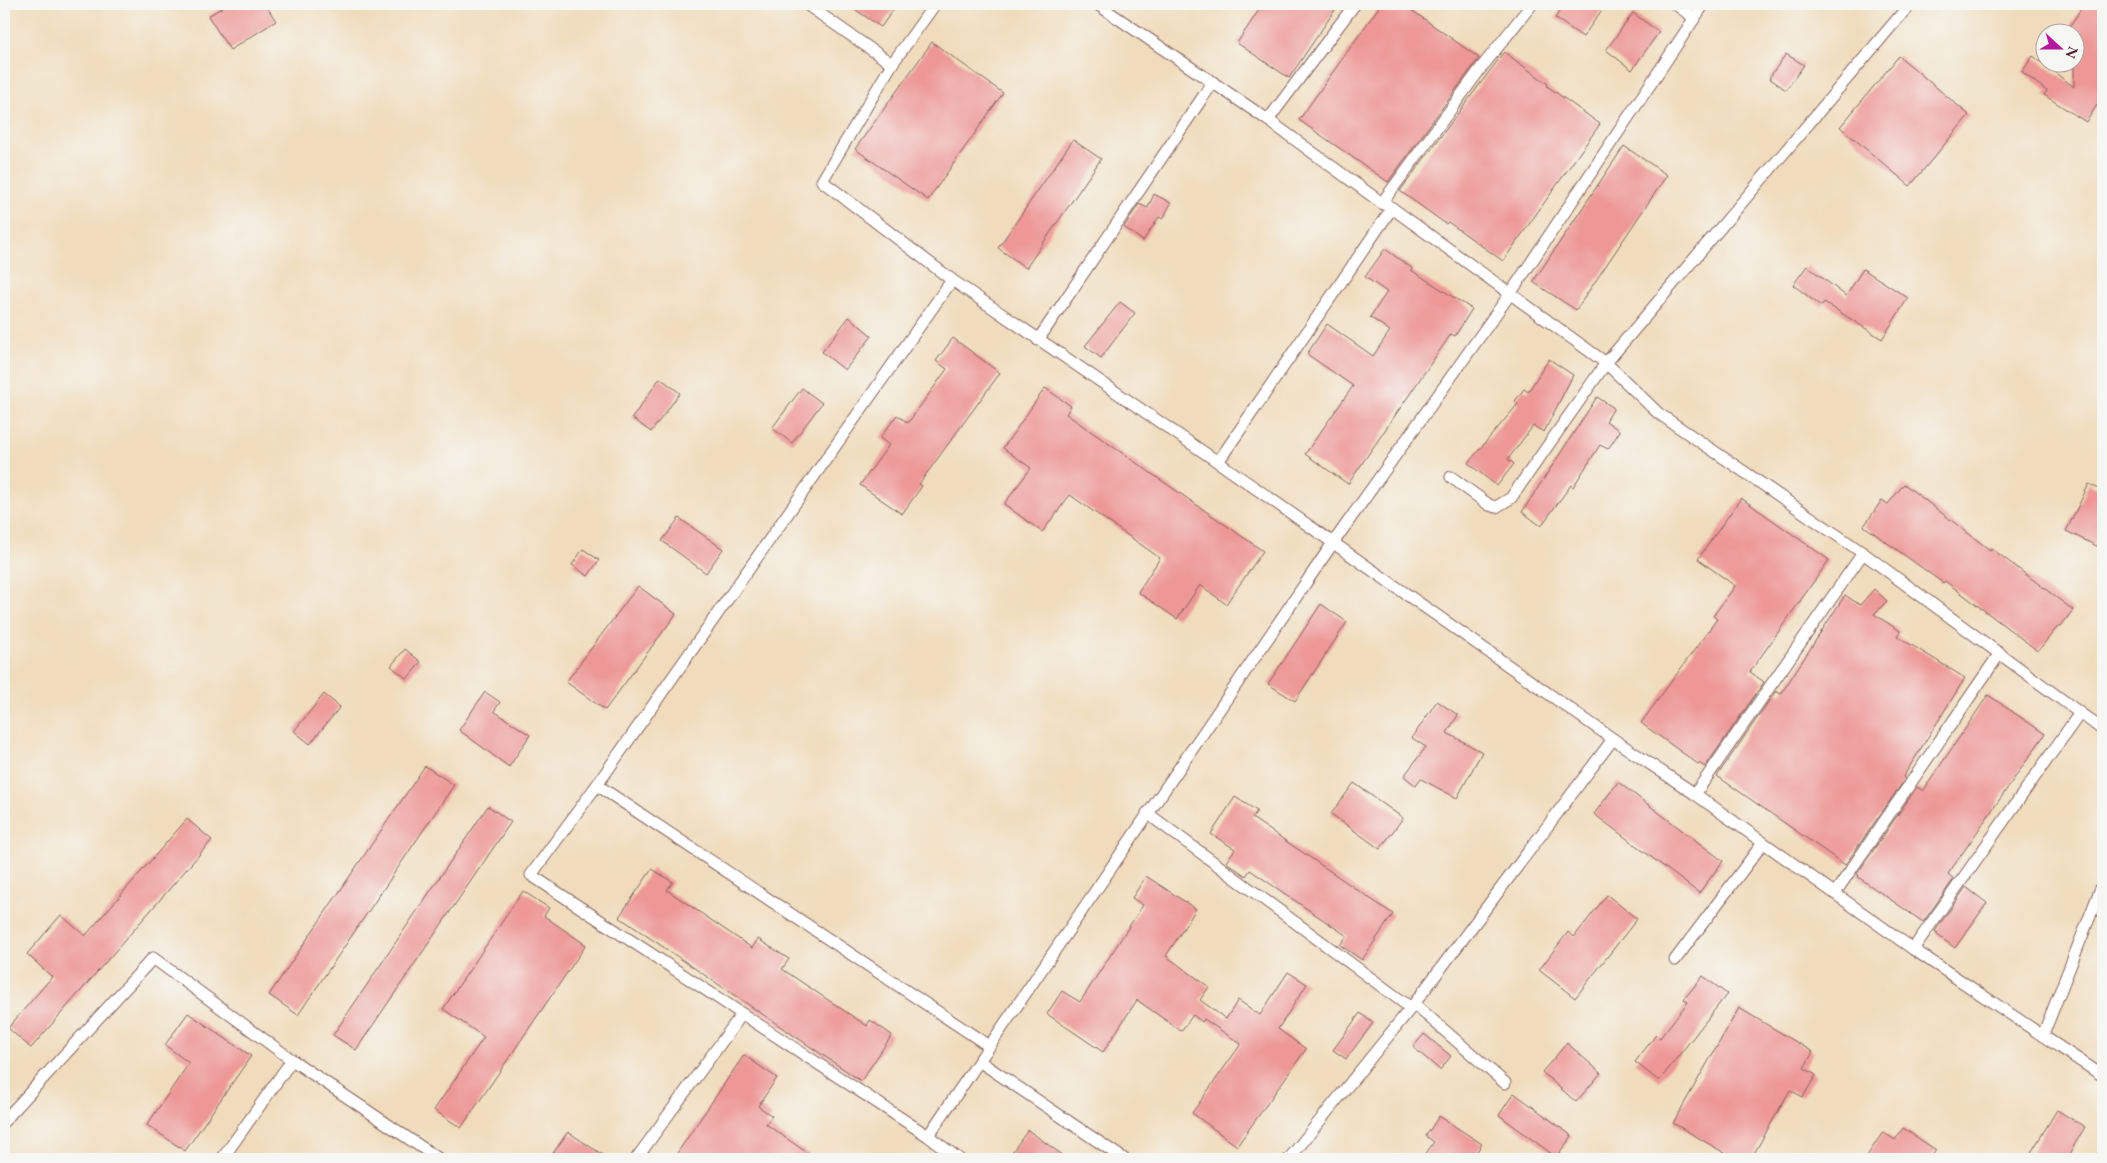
<svg xmlns="http://www.w3.org/2000/svg" width="2107" height="1163" viewBox="0 0 2107 1163" font-family="'EB Garamond',serif">
<style>
.building{fill:#ed9896}
.lines{fill:none;stroke-linecap:round;stroke-linejoin:round}
.service-casing{stroke:#84615e;stroke-width:13}
.service{stroke:#fff;stroke-width:11}
</style>
<rect width="100%" height="100%" fill="#f6f6f2"/>
<filter id="ink" filterUnits="userSpaceOnUse"><feTurbulence type="fractalNoise" baseFrequency=".02" numOctaves="2"/><feDisplacementMap in="SourceGraphic" scale="10" xChannelSelector="R" yChannelSelector="G"/><feConvolveMatrix kernelMatrix="1 2 1 2 8 2 1 2 1" color-interpolation-filters="sRGB"/></filter>
<filter id="wash" filterUnits="userSpaceOnUse"><feTurbulence type="fractalNoise" baseFrequency=".0096" numOctaves="4" result="noise"/><feDisplacementMap in="SourceGraphic" scale="20" xChannelSelector="R" yChannelSelector="G"/><feGaussianBlur stdDeviation="1.12" result="paint"/><feColorMatrix in="noise" values="0 0 0 0 0 0 0 0 0 0 0 0 0 0 0 0 0 1.4 0 .05"/><feComposite in="paint" operator="in"/></filter>
<g filter="url(#wash)">
<rect width="100%" height="100%" fill="#f0dcbc"/>
<g id="blocks">
<!-- building -->
<g class="building">
<polygon points="228,4 265,4 276,21 230,50 208,16"/>
<polygon points="847,4 897,4 881,27"/>
<polygon points="1263,4 1339,4 1289,78 1237,43"/>
<polygon points="1381,4 1403,4 1479,58 1388,182 1299,120"/>
<polygon points="1565,4 1606,4 1583,37 1555,18"/>
<polygon points="2084,4 2103,4 2103,96 2086,122 2044,95 2047,91 2022,72 2033,56 2074,87 2074,32 2066,32"/>
<polygon points="1633,13 1659,32 1632,70 1606,50"/>
<polygon points="932,42 1003,93 928,200 855,149"/>
<polygon points="1504,52 1548,84 1547,86 1600,124 1503,261 1448,222 1446,224 1400,191"/>
<polygon points="1786,54 1804,65 1786,90 1769,78"/>
<polygon points="1899,56 1969,115 1910,186 1840,127"/>
<polygon points="1073,140 1101,159 1026,268 998,248"/>
<polygon points="1624,146 1667,175 1576,310 1533,282"/>
<polygon points="1154,194 1171,203 1163,219 1159,217 1143,241 1124,227 1139,204 1148,208"/>
<polygon points="1385,249 1413,269 1411,270 1472,309 1455,336 1451,334 1348,484 1305,454 1353,386 1307,354 1327,324 1373,356 1390,331 1370,317 1387,292 1365,277"/>
<polygon points="1807,266 1846,296 1863,269 1908,298 1882,339 1824,302 1821,306 1793,285"/>
<polygon points="1120,302 1135,313 1101,358 1085,346"/>
<polygon points="849,317 872,336 845,370 822,352"/>
<polygon points="953,338 1000,373 919,484 922,486 902,514 860,485 889,445 880,438 897,415 908,423 947,369 936,361"/>
<polygon points="1549,359 1573,375 1544,432 1533,426 1508,459 1514,464 1497,486 1468,463 1518,404 1515,401 1524,389 1528,392"/>
<polygon points="660,378 680,393 651,432 632,418"/>
<polygon points="802,388 822,403 792,443 772,428"/>
<polygon points="1045,388 1071,406 1066,414 1263,551 1226,604 1200,585 1177,619 1138,592 1160,558 1070,495 1042,532 1004,504 1031,468 1003,448"/>
<polygon points="1597,397 1614,408 1606,421 1620,431 1608,449 1600,445 1573,487 1571,485 1541,526 1522,512"/>
<polygon points="1904,484 1990,550 1991,548 2073,610 2061,626 2059,625 2038,651 1945,581 1943,583 1864,526 1882,500 1888,504"/>
<polygon points="2089,484 2103,491 2103,549 2066,531"/>
<polygon points="1741,498 1829,560 1750,672 1764,682 1705,767 1699,763 1698,764 1641,723 1717,619 1713,616 1735,586 1698,559"/>
<polygon points="679,518 723,549 706,573 662,541"/>
<polygon points="583,549 599,560 588,576 572,565"/>
<polygon points="638,586 676,614 605,710 566,682"/>
<polygon points="1874,589 1887,601 1874,614 1900,631 1897,636 1965,678 1903,777 1905,779 1845,865 1717,776 1776,691 1781,694 1845,595 1860,605"/>
<polygon points="1321,604 1347,622 1295,701 1268,684"/>
<polygon points="405,649 421,662 407,679 391,666"/>
<polygon points="485,692 500,702 494,711 530,735 509,767 459,730"/>
<polygon points="324,694 340,707 310,744 294,731"/>
<polygon points="1988,695 2045,734 1948,874 1954,879 1923,922 1858,877 1859,876 1857,874 1917,787 1923,791"/>
<polygon points="1437,701 1458,715 1447,733 1482,752 1457,798 1421,779 1416,786 1404,776 1426,747 1412,738"/>
<polygon points="425,766 454,785 298,1015 269,995"/>
<polygon points="1618,782 1723,861 1699,893 1594,814"/>
<polygon points="1354,783 1403,818 1380,849 1331,814"/>
<polygon points="1235,797 1257,811 1252,818 1393,914 1362,960 1340,945 1347,936 1250,870 1246,876 1226,862 1235,849 1211,834"/>
<polygon points="488,806 511,822 356,1050 333,1035"/>
<polygon points="187,819 212,840 31,1048 8,1028 52,977 27,954 61,915 85,936"/>
<polygon points="652,869 673,882 667,890 752,948 758,939 789,959 782,969 867,1026 870,1020 892,1035 861,1081 619,917"/>
<polygon points="1146,876 1196,909 1166,956 1209,987 1200,1000 1226,1019 1238,1000 1260,1015 1288,972 1307,984 1278,1029 1306,1049 1237,1146 1192,1113 1241,1044 1204,1019 1202,1022 1193,1015 1181,1031 1137,1000 1103,1052 1047,1014 1062,991 1080,1002 1143,905 1132,898"/>
<polygon points="1966,887 1987,903 1955,948 1936,934 1938,933 1935,931"/>
<polygon points="523,891 549,908 544,916 586,945 461,1128 434,1110 484,1037 443,1009"/>
<polygon points="1607,895 1637,919 1575,998 1539,970 1568,932 1574,937"/>
<polygon points="1703,976 1727,994 1659,1081 1635,1062 1656,1035 1660,1038 1688,1002 1684,999"/>
<polygon points="1739,1008 1813,1052 1804,1068 1816,1075 1803,1097 1790,1090 1751,1159 1735,1159 1673,1123"/>
<polygon points="188,1013 251,1056 185,1151 147,1125 189,1063 165,1045"/>
<polygon points="1360,1013 1373,1023 1346,1059 1333,1050"/>
<polygon points="1424,1034 1451,1056 1440,1070 1413,1047"/>
<polygon points="1567,1043 1601,1073 1576,1102 1542,1072"/>
<polygon points="744,1055 777,1078 758,1106 772,1116 766,1124 816,1159 673,1159"/>
<polygon points="1514,1093 1572,1136 1556,1157 1499,1115"/>
<polygon points="2057,1110 2085,1127 2066,1159 2027,1159"/>
<polygon points="1439,1116 1482,1144 1472,1159 1422,1159 1434,1142 1426,1136"/>
<polygon points="1903,1128 1936,1150 1930,1159 1865,1159 1883,1132 1895,1140"/>
<polygon points="1028,1130 1068,1159 1007,1159"/>
<polygon points="568,1132 609,1159 549,1159"/>
</g>
</g>
</g>
<g filter="url(#ink)">
<use href="#blocks" fill-opacity="0" stroke="#84615e" stroke-width="1"/>
<g class="lines">
<defs>
<g id="service">
<polyline points="806,4 892,64"/>
<polyline points="935,4 892,64 822,181 952,280 1218,462 1613,739 1695,794 1913,949 2103,1076"/>
<polyline points="1097,4 1268,120 1382,203 1392,208 1606,363 1658,413 1863,553 2103,730"/>
<polyline points="1675,4 1693,17"/>
<polyline points="1268,120 1355,4"/>
<polyline points="1382,203 1481,68 1532,4"/>
<polyline points="952,280 597,785 531,875 928,1136 959,1159"/>
<polyline points="1038,340 1213,82"/>
<polyline points="1218,462 1392,208"/>
<polyline points="1451,477 1489,505 1496,507 1511,498 1606,363 1910,4"/>
<polyline points="597,785 989,1046"/>
<polyline points="1695,794 1863,553"/>
<polyline points="1147,813 1411,1008"/>
<polyline points="1835,893 2000,653"/>
<polyline points="1913,949 2080,713"/>
<polyline points="1675,960 1763,843"/>
<polyline points="1414,1004 1505,1083"/>
<polyline points="2043,1035 2103,883"/>
<polyline points="979,1061 1124,1159"/>
<polyline points="4,1121 153,958 292,1060 439,1159"/>
<polyline points="928,1136 1333,543 1510,294 1704,4"/>
<polyline points="222,1159 292,1060"/>
<polyline points="636,1159 742,1014"/>
<polyline points="1289,1159 1414,1004 1613,739"/>
</g>
</defs>
<!-- service casing -->
<use href="#service" class="service-casing"/>
<!-- service -->
<use href="#service" class="service"/>
</g>
</g>
<!-- margin -->
<rect width="2107" height="1163" fill="none" stroke="#f6f6f2" stroke-width="20"/>
<!-- north arrow -->
<g transform="translate(2060 48) rotate(111)"><circle r="24" fill="#f6f6f2" stroke="#b1a0a2"/>
<path d="M0-4L9 19L0 12L-9 19Z" fill="#b5179e"/>
<text y="-8" font-size="14" font-weight="bold" text-anchor="middle" fill="#4a1f2b">N</text>
</g>
</svg>
